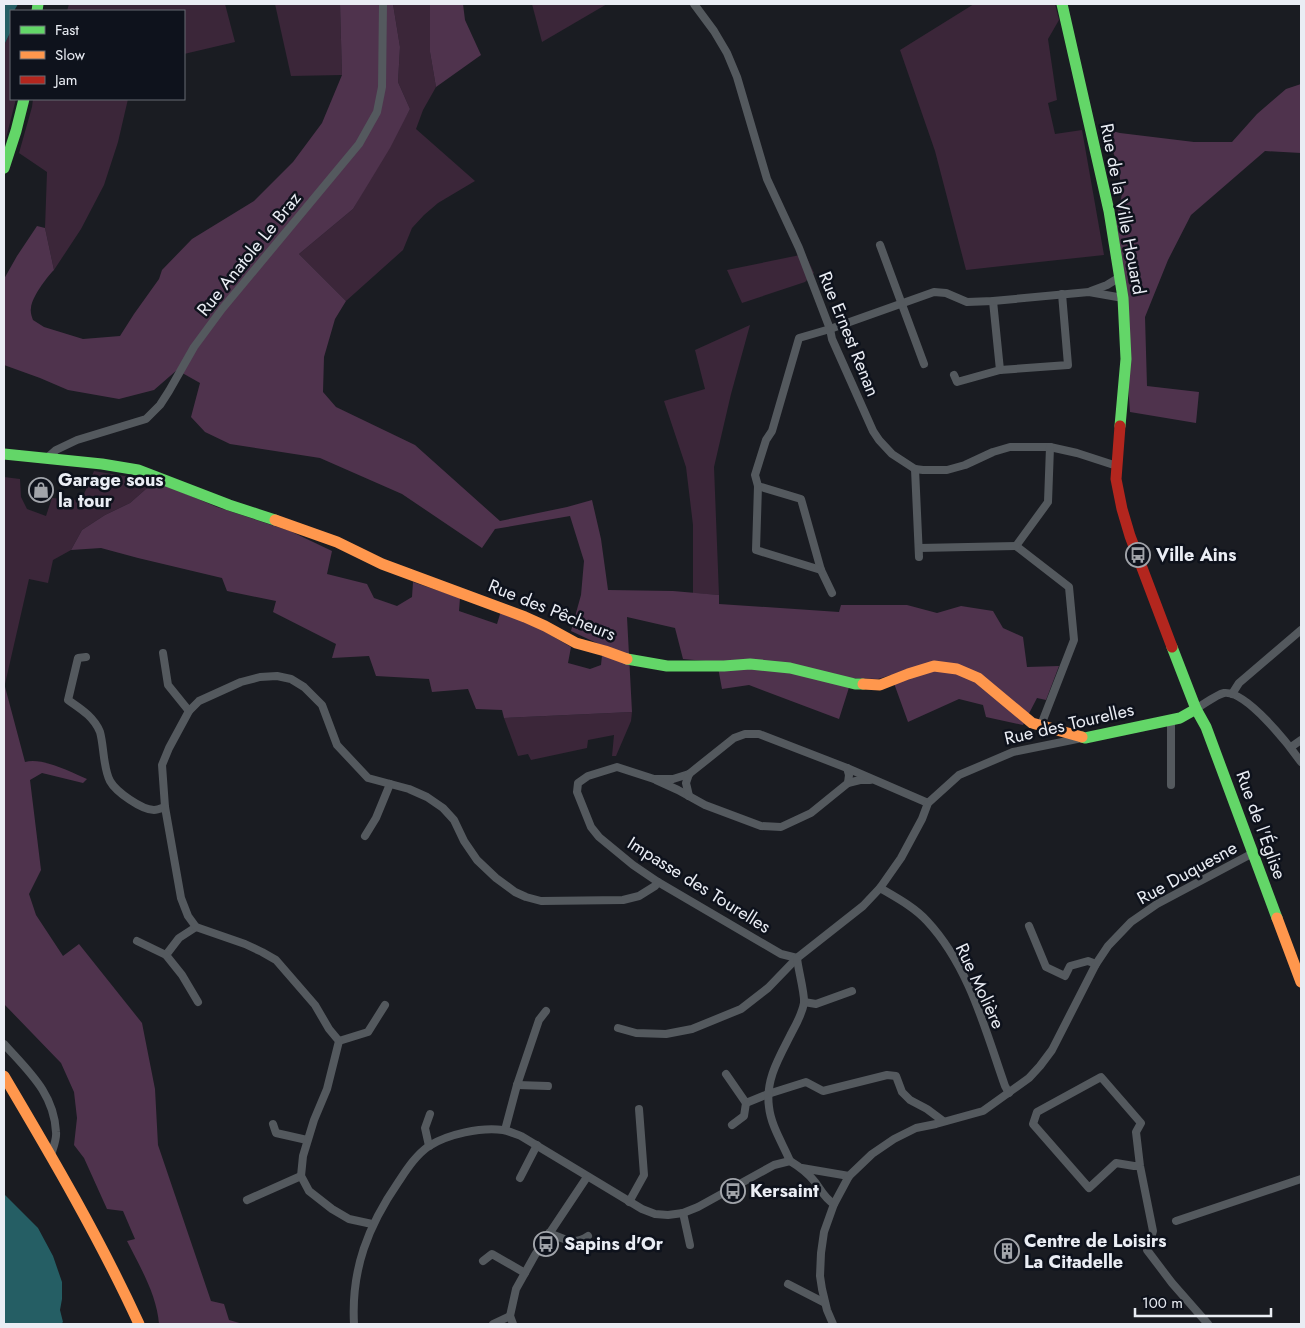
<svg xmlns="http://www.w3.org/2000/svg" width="1305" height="1328" viewBox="0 0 1305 1328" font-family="Jost,sans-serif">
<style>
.green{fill:#3b2639}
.forest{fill:#4f334d}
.water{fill:#255e64}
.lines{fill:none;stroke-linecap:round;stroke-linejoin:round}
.street{stroke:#54595e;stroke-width:8}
.fast{stroke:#63d668;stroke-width:11}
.slow{stroke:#ff974d;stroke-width:11}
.jam{stroke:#b3261e;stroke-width:11}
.labels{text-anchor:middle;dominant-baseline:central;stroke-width:5;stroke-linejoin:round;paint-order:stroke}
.street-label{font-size:18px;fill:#eaedf4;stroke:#0e121c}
.poi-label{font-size:18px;font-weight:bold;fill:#eaedf4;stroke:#0e121c;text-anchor:start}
</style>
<rect width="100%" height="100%" fill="#1a1c22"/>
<!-- green -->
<g class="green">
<polygon points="69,4 225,4 235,42 184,54 184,11 67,11"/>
<polygon points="275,4 340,4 342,75 291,76"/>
<polygon points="393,4 430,4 430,52 436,87 423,110 416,129 475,181 438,203 424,215 412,228 403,250 346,301 299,254 353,209 410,109 398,82 400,47"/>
<polygon points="532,4 607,4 542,42"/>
<polygon points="974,4 1055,4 1059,20 1048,39 1057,100 1048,103 1055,134 1082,130 1104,255 966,270 935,151 900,50"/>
<polygon points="11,28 11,99 16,99 4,146 4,45 11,31"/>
<polygon points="33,99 128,99 118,142 104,185 81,229 54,270 45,228 47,172 19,153 32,107"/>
<polygon points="805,254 814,273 805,282 742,303 727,270"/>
<polygon points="750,325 731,394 714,467 719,595 693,593 693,525 686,467 664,401 705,389 695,350"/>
<polygon points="94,471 155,481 130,503 105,515 82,530 71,550 53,560 48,583 29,579 5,684 4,477 20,479 21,497 27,509 46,516 52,498 78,500 84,494"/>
<polygon points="632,712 631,721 616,756 612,756 614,735 588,740 587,748 531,760 528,754 518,756 504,718"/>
</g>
<!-- forest -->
<g class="forest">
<path d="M340,4H393L400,47L398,82L410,109L390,148L353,209L299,254L346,301L335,319L324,357L323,392L336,407L415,445L500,521L567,507L592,500L601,539L608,590L673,591L719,595V604L839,612L841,605H907L937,613L961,606L993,611L1003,628L1023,637L1027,667L1059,666L1046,700L1037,698L1023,725L986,717L983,705L959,699L908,722L891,675L878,679L852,678L839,719L749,685L722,689L717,662L683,659L675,628L627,617L632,712L504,718L502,710L476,709L468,689L432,692L429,679L376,676L369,656L332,658L336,644L273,612L276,601L227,591L222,578L138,558L101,548L71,550L82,530L105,515L130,503L155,481L217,507L290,531L332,551L327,574L367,584L374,598L397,606L412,597L413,582L460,598L459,611L497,624L501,611L542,630L571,647L568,663L590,669L601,665L603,646L571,631L581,595L584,561L570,516L495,529L482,548L402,494L320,458L230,444L205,432L191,417L200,383L177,370L154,390L119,399L68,390L40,378L4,365V279L17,256L37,226L45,228L54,270C46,278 32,297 31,308C30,312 32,317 33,320L44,327L83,339L120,336L134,314L159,279L162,270L192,239L254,201L293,162L322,123L342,75Z"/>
<polygon points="430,4 463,4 465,20 481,55 436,87 430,52"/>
<polygon points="1301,84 1301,153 1265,151 1191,215 1168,260 1145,317 1147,386 1199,392 1196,423 1130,412 1116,221 1122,194 1119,171 1112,148 1102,136 1100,128 1120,133 1194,142 1232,142 1257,114 1286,89"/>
<path d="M4,683L25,762C42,757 71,772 87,779L83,783L42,773L30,780L41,870L29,894L36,915L63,956L79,944L142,1023L155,1089L158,1145L211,1301L224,1304L229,1320L243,1324H159C157,1295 140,1267 127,1241L135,1239L123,1211L107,1209L84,1158L74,1145L77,1118L74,1092L61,1063L4,1004Z"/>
</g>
<!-- water -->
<g class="water">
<polygon points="4,4 18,4 14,11 11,11 11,31 4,45"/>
<polygon points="4,1194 38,1228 53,1256 62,1282 62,1299 60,1310 63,1322 61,1324 4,1324"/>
</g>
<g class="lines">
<!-- street -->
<g class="street">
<polyline points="694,4 714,31 727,53 737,77 767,179 799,248 830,329 832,339 873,431 879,440 892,454 915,469 923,470 947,470 965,465 993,452 1010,447 1050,447 1077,453 1117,466"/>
<polyline points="880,245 924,364"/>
<polyline points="1091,291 1107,285 1120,277"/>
<polyline points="993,301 1000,370"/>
<polyline points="954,375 957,382 1000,370 1068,365 1062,294"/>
<polyline points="47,458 56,450 77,440 146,419 160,405 169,391 194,347 222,309 359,144 377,112 382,87 383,4"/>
<polyline points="915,469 919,557"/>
<polyline points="758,486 801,499 821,570 832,593"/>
<polyline points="1016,546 1069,587 1074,640 1041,725"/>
<polyline points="1016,546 1048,502 1050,447"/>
<polyline points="919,548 1016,546"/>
<polyline points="821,570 756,550 758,486 755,475 766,440 772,431 799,338 830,329 934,292 946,293 967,302 993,301 1089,292 1123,298"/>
<polyline points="163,653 168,685 189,711"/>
<path d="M86,657L78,658L68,700C81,709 94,717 100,732C104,746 103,768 110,781C116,792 142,810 154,810C158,810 162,808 165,807"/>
<polyline points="1232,694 1239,683 1301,630"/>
<path d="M1196,709C1202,705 1218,694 1224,693C1246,690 1289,745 1301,762"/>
<polyline points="1171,720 1171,785"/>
<polyline points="1291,747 1301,740"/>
<polyline points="689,774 673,779 654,779 617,767 588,776 578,783 577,792 591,827 599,837 633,865 658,882 781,954 797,958"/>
<polyline points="656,780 678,790 705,805 761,826 781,827 811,813 848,783 849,775 847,768"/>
<polyline points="848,783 860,780 870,780"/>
<polyline points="689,796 686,783 689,774 734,738 745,734 759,734 847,768 928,803"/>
<polyline points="365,836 376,818 390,784"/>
<path d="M880,888C897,898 914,907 927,921C969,966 985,1029 1005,1086L1009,1093"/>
<polyline points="1029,926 1046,967 1065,976 1070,966 1088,961 1096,964"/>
<polyline points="196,927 179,938 166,955 182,975 198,1002"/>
<polyline points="137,941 166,955"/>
<polyline points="804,1002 816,1004 852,991"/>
<polyline points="618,1028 636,1033 666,1034 692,1029 741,1009 768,988 797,958 863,906 880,888 901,858 922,819 928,803 959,775 1013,752 1082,738"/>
<polyline points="339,1041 368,1032 385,1005"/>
<path d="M4,1044C28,1071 54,1093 56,1132C57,1139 53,1148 51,1155"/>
<polyline points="726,1074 746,1103 768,1094 806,1082 823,1091 887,1075 896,1076 902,1092 910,1100 927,1109 943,1121"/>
<polyline points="517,1085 548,1086"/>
<polyline points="273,1124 276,1133 307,1140"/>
<polyline points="732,1125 744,1116 746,1103"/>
<polyline points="505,1130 517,1085 539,1020 546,1011"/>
<polyline points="429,1146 425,1128 430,1114"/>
<path d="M790,1161C783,1144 771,1126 769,1107C765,1079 780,1056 792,1032C797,1023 802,1014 804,1003C805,994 798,969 797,958"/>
<polyline points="1140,1166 1134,1166 1116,1163 1089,1188 1033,1124 1037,1112 1101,1077 1141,1123 1136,1132 1140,1166 1153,1231 1147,1250 1172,1283 1208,1324"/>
<polyline points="802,1168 849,1176"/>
<polyline points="520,1178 537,1145"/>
<polyline points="247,1200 301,1176"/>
<polyline points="629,1202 644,1175 639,1109"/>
<polyline points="683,1213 690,1245"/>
<polyline points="1176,1221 1301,1179"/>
<polyline points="372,1224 349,1219 332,1209 309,1191 301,1176 303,1156 314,1120 327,1089 339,1041 329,1029 315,1005 276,960 262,952 245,944 196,927 188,916 181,898 165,807 162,765 169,748 189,711 199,701 241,682 260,677 277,676 291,679 304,687 322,705 337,745 368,778 409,789 427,797 443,808 454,820 464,841 477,860 496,878 515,892 526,897 541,901 623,900 639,896 655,886 658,882"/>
<path d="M549,1233C565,1239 573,1246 588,1236"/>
<polyline points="483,1261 492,1254 525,1273"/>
<polyline points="788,1284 825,1303"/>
<path d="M354,1324C351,1269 368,1226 399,1181C407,1169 416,1155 429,1146C448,1134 481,1127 503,1130C509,1131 515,1134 521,1136L642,1209L655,1214L668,1215L683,1213L698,1207L774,1165L790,1161C800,1167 808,1173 815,1182C821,1190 825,1199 834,1204"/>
<polyline points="493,1324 510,1316"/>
<polyline points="513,1324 510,1316 516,1289 535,1255 587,1177"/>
<polyline points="833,1324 827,1310 822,1289 820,1276 821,1253 824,1232 834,1204 849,1176 872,1154 894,1139 916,1128 936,1124 983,1111 1029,1078 1040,1066 1052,1050 1096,964 1108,946 1131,922 1157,904 1253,853"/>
</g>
<!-- fast -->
<g class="fast">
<polyline points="1062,4 1109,211 1123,298 1126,359 1120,426"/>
<polyline points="37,11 38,4"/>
<polyline points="4,168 16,131 24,99"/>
<polyline points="4,454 102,464 138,470 229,505 275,520"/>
<polyline points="1172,647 1196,709 1206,727 1277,918"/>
<polyline points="627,659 667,666 724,666 750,664 790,668 855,684 863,684"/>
<polyline points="1082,737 1085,738 1180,718 1196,709"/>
</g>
<!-- slow -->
<g class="slow">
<polyline points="275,520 337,542 382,564 525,617 545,626 576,643 605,651 627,659"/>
<polyline points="863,684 880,685 908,674 934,666 957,669 978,678 1032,723 1082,737"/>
<polyline points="1277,918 1301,982"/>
<path d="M4,1076C52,1157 100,1239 139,1324"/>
</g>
<!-- jam -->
<polyline class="jam" points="1120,426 1116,479 1122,509 1130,536 1172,647"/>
</g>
<!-- icons -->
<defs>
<symbol id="shop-ring" viewBox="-11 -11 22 22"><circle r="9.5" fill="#0e121c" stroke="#a1a4aa" stroke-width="1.5"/><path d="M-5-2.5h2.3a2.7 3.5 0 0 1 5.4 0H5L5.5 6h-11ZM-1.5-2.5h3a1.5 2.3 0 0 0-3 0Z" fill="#a1a4aa"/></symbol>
<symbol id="bus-ring" viewBox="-11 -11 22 22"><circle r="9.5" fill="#0e121c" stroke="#a1a4aa" stroke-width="1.5"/><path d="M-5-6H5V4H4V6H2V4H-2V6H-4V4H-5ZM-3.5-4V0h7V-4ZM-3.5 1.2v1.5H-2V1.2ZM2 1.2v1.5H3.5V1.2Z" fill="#a1a4aa"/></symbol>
<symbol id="building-ring" viewBox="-11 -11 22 22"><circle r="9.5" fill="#0e121c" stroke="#a1a4aa" stroke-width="1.5"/><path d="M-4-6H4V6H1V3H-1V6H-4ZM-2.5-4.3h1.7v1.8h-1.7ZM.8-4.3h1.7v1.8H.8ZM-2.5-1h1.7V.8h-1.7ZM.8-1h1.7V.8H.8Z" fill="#a1a4aa"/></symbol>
</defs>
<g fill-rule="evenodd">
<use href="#shop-ring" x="27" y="476" width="28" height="28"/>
<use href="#bus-ring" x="1124" y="541" width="28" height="28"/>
<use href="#bus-ring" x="719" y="1177" width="28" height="28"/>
<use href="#bus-ring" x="532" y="1230" width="28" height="28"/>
<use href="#building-ring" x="993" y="1237" width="28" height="28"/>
</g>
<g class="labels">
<!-- street labels -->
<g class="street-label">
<text transform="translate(1123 209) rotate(79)">Rue de la Ville Houard</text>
<text transform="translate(249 254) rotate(-51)">Rue Anatole Le Braz</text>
<text transform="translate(849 334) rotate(68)">Rue Ernest Renan</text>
<text transform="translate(552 610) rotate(22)">Rue des Pêcheurs</text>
<text transform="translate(1069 724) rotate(-13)">Rue des Tourelles</text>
<text transform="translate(1261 825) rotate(70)">Rue de l'Église</text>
<text transform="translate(1187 873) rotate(-29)">Rue Duquesne</text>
<text transform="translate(699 885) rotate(32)">Impasse des Tourelles</text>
<text transform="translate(980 986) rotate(65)">Rue Molière</text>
</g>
<!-- poi labels -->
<g class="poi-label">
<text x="58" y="480">Garage sous<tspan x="58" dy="21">la tour</tspan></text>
<text x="1156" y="555">Ville Ains</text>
<text x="750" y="1191">Kersaint</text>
<text x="1024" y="1241">Centre de Loisirs<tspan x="1024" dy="21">La Citadelle</tspan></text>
<text x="564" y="1244">Sapins d'Or</text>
</g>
</g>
<!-- border -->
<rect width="1305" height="1328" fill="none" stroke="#eaedf4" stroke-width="10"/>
<!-- legend -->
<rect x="10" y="10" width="175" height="90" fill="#0e121c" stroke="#666a72"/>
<rect x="20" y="26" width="25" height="8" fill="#63d668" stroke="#666a72"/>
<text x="55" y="35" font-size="15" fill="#eaedf4">Fast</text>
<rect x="20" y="51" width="25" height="8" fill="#ff974d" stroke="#666a72"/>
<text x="55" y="60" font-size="15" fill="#eaedf4">Slow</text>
<rect x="20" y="76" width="25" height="8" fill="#b3261e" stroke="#666a72"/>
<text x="55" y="85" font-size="15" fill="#eaedf4">Jam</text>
<!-- scale -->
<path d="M1135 1308v8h136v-8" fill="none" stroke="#eaedf4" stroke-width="2.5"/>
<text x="1142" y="1308" font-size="15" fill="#eaedf4" stroke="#0e121c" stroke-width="4" paint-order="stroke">100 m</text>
</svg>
